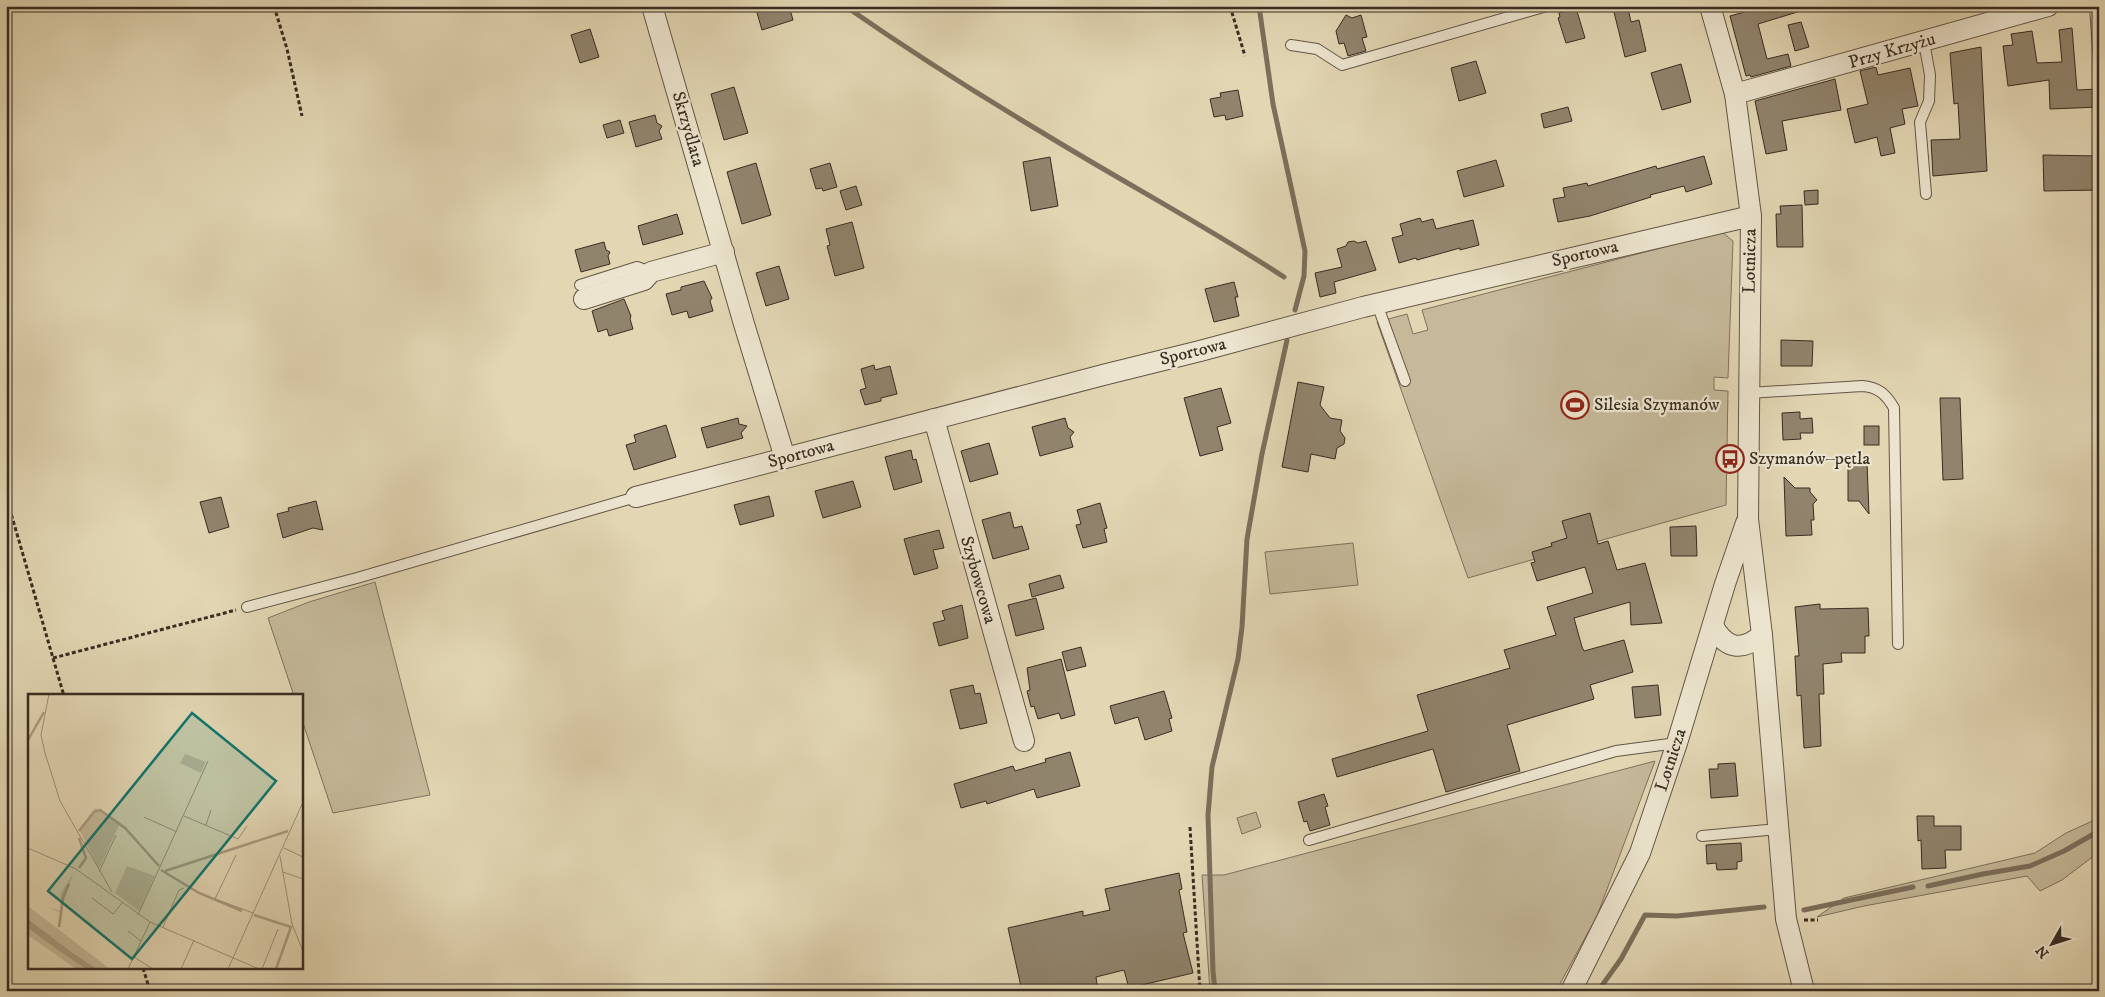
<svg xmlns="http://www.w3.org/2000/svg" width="2105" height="997" viewBox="0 0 2105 997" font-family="'IM FELL DW Pica',serif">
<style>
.green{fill:#c5b99a;stroke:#7f725e}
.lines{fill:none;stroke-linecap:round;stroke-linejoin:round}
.stream{stroke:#7c6f5b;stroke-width:5}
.building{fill:#91846d;stroke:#392c21}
.service-casing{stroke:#635646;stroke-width:12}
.minor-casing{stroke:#635646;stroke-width:22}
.path{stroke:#392c21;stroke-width:3;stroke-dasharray:4 2.5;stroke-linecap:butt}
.service{stroke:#ece4ce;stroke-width:10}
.minor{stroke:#ece4ce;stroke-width:20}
.labels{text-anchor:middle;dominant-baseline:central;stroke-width:4.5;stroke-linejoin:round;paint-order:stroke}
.street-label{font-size:18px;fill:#392c21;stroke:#ece4ce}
.poi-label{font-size:18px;fill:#392c21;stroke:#ece4ce;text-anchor:start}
.inset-river{fill:none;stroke:#a99c81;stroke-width:2.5}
.inset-road{fill:none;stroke:#9e9279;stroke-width:1}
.view{fill:#0f766e;fill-opacity:0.15;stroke:#0f766e;stroke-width:2.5}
.inset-edge{fill:none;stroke:#392c21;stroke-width:2.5}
</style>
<rect width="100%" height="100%" fill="#e2d6b3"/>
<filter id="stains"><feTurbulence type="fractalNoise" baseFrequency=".004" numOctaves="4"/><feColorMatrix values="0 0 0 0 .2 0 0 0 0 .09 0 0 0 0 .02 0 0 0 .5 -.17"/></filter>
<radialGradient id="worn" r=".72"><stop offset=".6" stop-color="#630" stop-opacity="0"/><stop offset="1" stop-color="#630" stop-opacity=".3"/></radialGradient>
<!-- green -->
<g class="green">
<polygon points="1722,232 1733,241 1728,378 1714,377 1714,390 1728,391 1726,505 1468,578 1377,322 1407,314 1413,334 1428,330 1422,310"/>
<polygon points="1353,543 1358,585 1270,594 1265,552"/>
<polygon points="375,582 430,795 333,813 301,717 301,696 294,696 268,618 309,602"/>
<polygon points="1655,761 1597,916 1556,991 1210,991 1202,875 1224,875"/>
<polygon points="1256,812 1261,827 1242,834 1237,818"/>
<polygon points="2099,818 2099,852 2062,880 2040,891 2027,876 1864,906 1817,917 1844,898 2035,853 2066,833"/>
</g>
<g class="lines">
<!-- stream -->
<g class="stream">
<path d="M845,6C910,51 976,93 1043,133C1123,182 1206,226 1284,277"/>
<polyline points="1259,6 1273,104 1305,251 1304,276 1295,310"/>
<polyline points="1928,886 1983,874 2030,866 2064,851 2099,831"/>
<polyline points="1804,910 1913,887"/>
<polyline points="1215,991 1213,971 1208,815 1212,767 1238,659 1242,627 1247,539 1262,454 1287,340"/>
<polyline points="1598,991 1621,959 1645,915 1677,916 1764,907"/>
</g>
</g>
<!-- building -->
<g class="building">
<polygon points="755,6 789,6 793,20 762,30"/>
<polygon points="1766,6 1804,6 1804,10 1758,24 1767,59 1788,54 1791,66 1751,77 1750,75 1746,76 1730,16"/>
<polygon points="1576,8 1585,38 1566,43 1558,18 1560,17 1559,13"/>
<polygon points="1628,8 1631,22 1639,20 1646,51 1625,57 1614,12"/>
<polygon points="1346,15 1352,18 1361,15 1367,37 1362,38 1366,51 1348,56 1344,43 1339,44 1336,31"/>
<polygon points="1801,22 1809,47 1795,51 1788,25"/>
<polygon points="2072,28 2077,90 2099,89 2099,107 2050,109 2049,80 2008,86 2003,46 2013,45 2011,34 2032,31 2037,63 2062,62 2059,30"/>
<polygon points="590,29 599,57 580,63 571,35"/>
<polygon points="1981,47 1987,171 1933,176 1931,140 1960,139 1958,103 1954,104 1950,53"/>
<polygon points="1476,61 1486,93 1459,101 1451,68"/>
<polygon points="1681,64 1691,102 1662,110 1651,73"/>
<polygon points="1876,67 1878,75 1910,68 1918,106 1902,109 1905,124 1890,128 1895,153 1881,156 1877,137 1855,143 1847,109 1868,104 1860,71"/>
<polygon points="1835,79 1841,110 1782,121 1787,150 1766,154 1755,101"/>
<polygon points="734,87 748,133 724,140 711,94"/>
<polygon points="1238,90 1243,116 1226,120 1225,115 1214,117 1210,99 1221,97 1220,93"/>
<polygon points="1568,107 1572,121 1544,128 1541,114"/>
<polygon points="655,115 657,123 662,126 659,131 662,139 636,147 629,122"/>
<polygon points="620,120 624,133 607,138 603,125"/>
<polygon points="2043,155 2099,156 2099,190 2044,191"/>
<polygon points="1704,156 1712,184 1686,192 1684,186 1650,195 1651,197 1590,216 1558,222 1553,199 1565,197 1563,188 1587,183 1588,186 1656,166 1657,169"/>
<polygon points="1050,157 1058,206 1031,211 1023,162"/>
<polygon points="1496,160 1504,186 1464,197 1457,171"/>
<polygon points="756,163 771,215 742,224 727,172"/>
<polygon points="830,163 837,187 823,191 822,188 816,189 810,169"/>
<polygon points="856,186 862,205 846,210 840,191"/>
<polygon points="1818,190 1818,204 1805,205 1804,191"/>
<polygon points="1802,205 1803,247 1777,247 1776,214 1781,214 1780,206"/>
<polygon points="677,214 683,234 643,245 638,226"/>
<polygon points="1420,218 1422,222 1433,219 1436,229 1473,220 1479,245 1460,250 1460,248 1417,260 1416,258 1399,263 1392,238 1403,235 1400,224"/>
<polygon points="852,222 864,268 835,276 827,246 830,245 826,229"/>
<polygon points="1354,241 1358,243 1366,241 1376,270 1334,282 1336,293 1320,297 1315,273 1342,267 1337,249 1346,246 1348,242"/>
<polygon points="604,242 606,250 610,252 608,256 610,264 581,272 575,250"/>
<polygon points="779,266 789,299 766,306 756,273"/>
<polygon points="704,281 712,298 710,301 713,311 689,318 687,311 672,315 666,294 681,290 681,287"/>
<polygon points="1234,282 1238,297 1235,297 1239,316 1214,322 1205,289"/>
<polygon points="624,299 631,316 630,319 633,329 609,336 607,329 598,332 592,311"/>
<polygon points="1781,340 1813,341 1812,366 1781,366"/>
<polygon points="874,365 875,370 890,366 897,394 881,398 881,401 865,405 860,390 866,388 861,369"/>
<polygon points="1298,382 1324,387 1320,405 1330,418 1342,420 1340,431 1345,438 1344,444 1337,448 1335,459 1311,454 1308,472 1282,467"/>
<polygon points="1221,388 1231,423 1217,427 1223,450 1200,456 1184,398"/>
<polygon points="1940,398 1960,398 1963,479 1943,480"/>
<polygon points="1800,412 1800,419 1812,418 1813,433 1800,433 1801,439 1783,440 1782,413"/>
<polygon points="738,418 739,424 747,426 741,433 743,438 707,448 701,428"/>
<polygon points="1065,418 1068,428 1074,432 1070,437 1073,447 1040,456 1032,427"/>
<polygon points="666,425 676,457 634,470 626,445 636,442 634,435"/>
<rect x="1864" y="426" width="15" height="19"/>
<polygon points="989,443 998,474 970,482 961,451"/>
<polygon points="911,450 913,460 916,459 922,482 894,490 885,457"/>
<polygon points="1867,462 1869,514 1859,501 1848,501 1848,463"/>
<polygon points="1784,477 1795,488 1810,488 1810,492 1817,500 1813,504 1814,520 1811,520 1812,535 1786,536"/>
<polygon points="853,481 861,507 823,518 815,491"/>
<polygon points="769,496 774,516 740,525 734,505"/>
<polygon points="221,497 229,527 209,533 200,502"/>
<polygon points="316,501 323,530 313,528 283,538 277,514 289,511 288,508"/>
<polygon points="1100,503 1107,528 1104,529 1107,542 1083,548 1076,525 1081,524 1077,510"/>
<polygon points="1010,512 1014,528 1022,526 1029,549 993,559 982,520"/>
<polygon points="1590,513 1598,544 1608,541 1617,570 1645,563 1662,623 1631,625 1630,602 1574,618 1582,647 1584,651 1624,640 1633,672 1590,685 1594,699 1507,725 1520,771 1446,792 1433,749 1337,777 1332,759 1428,731 1417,695 1510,668 1504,650 1556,635 1547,607 1593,593 1585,567 1537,581 1531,563 1535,562 1532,552 1552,546 1551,543 1567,538 1562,521"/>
<polygon points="1696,526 1697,556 1671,556 1670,527"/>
<polygon points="939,530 944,548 933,550 938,568 914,575 904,539"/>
<polygon points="1060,575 1064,588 1032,597 1029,584"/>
<polygon points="1036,598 1044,629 1016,636 1008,605"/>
<polygon points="1820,604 1820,609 1868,608 1869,636 1865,636 1865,653 1841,653 1842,662 1823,664 1824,694 1819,694 1821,746 1804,748 1801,695 1797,696 1795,656 1799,656 1795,607"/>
<polygon points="962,605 968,638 939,646 933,623 945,620 942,611"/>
<polygon points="1081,647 1086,666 1067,671 1062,652"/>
<polygon points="1061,659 1075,715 1061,719 1059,713 1038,719 1034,706 1031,707 1027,691 1030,690 1027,668"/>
<polygon points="973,685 975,694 980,693 987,723 960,729 950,690"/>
<polygon points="1658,685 1661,715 1635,718 1632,687"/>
<polygon points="1164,691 1172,718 1169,719 1172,731 1145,740 1138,717 1115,724 1110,706"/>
<polygon points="1070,752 1080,786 1037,798 1034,789 987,804 986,801 961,808 954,784 1013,766 1015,771 1046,762 1045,759"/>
<polygon points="1735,763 1738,796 1711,798 1709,769 1718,769 1718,764"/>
<polygon points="1324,794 1328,806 1325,807 1330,825 1310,831 1307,821 1304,822 1298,802"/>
<polygon points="1917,816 1934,816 1934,826 1961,826 1961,850 1945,850 1946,868 1922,869 1921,840 1918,841"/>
<polygon points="1741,843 1742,861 1737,862 1737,869 1717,870 1716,863 1707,864 1706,845"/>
<polygon points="1179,873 1182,889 1179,890 1187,932 1183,933 1193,973 1129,988 1124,970 1096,977 1098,991 1022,991 1008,928 1083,911 1083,916 1110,910 1105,889"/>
</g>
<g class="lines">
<defs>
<g id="service">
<polyline points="2095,6 2099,64"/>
<polyline points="1924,42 1930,75 1929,101 1920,122 1926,194"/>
<polyline points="1291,45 1317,49 1342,65 1547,6"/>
<polyline points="580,285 637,267 651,272"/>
<polyline points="1377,304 1405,381"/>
<path d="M1748,393L1862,386C1878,387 1886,394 1894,408L1898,644"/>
<polyline points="247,607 357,578 636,497"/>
<polyline points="1702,836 1778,829"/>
<polyline points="1309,840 1616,751 1677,743"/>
</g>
<g id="minor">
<polyline points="652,6 744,324 785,458"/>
<polyline points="1710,6 1735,94 1751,216 1748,519 1762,635 1786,919 1804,991"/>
<polyline points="1735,94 2048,6"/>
<polyline points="584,299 644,280 651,272 724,252"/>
<polyline points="934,419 1024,741"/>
<polyline points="636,497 1107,374 1200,351 1363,307 1751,216"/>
<path d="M1713,626C1726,649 1741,652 1762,635"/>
<polyline points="1571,991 1640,853 1677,743 1725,584 1746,523"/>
</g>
</defs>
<!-- service casing -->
<use href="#service" class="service-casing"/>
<!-- minor casing -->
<use href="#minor" class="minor-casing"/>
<!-- path -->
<g class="path">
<polyline points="274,6 287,49 302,116"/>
<polyline points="1230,6 1245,56"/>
<polyline points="6,496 64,696"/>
<polyline points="6,516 12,515"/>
<polyline points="53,658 236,610"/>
<polyline points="1190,827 1200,991"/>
<polyline points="1804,920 1818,920"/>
<polyline points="143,968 150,991"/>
</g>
<!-- service -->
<use href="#service" class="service"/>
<!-- minor -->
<use href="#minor" class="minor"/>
</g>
<!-- icons -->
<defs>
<symbol id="stadium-ring" viewBox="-11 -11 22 22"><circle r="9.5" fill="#ece4ce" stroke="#8f2418" stroke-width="1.5"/><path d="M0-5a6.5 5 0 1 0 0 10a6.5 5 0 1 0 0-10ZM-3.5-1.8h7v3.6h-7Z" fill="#8f2418"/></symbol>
<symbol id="bus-ring" viewBox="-11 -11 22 22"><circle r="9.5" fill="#ece4ce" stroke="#8f2418" stroke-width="1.5"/><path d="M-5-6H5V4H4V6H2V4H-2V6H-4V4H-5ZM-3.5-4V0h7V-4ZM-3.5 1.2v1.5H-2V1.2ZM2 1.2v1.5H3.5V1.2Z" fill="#8f2418"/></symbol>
</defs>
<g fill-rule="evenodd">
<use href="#stadium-ring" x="1559" y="389" width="32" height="32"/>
<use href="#bus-ring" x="1714" y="443" width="32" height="32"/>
</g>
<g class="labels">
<!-- street labels -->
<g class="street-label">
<text transform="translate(1892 51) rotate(-16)">Przy Krzyżu</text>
<text transform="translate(688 129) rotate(74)">Skrzydlata</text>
<text transform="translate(1585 254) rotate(-13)">Sportowa</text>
<text transform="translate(1750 261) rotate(-89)">Lotnicza</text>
<text transform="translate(1193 352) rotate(-14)">Sportowa</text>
<text transform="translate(801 454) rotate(-15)">Sportowa</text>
<text transform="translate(978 580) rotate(74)">Szybowcowa</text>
<text transform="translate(1671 760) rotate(-72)">Lotnicza</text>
</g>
<!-- poi labels -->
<g class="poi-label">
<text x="1594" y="405">Silesia Szymanów</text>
<text x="1749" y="459">Szymanów–pętla</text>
</g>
</g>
<!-- overview -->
<g transform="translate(28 694)">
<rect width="275" height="275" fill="#e2d6b3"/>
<path d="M157,60L178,68L173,79L152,69ZM67,114L92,129L71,175L51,135ZM99,172L127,182L111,217L87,199ZM46,178L37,201L32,233V219L20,213L32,217L33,199ZM0,212L82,275H69L42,257L0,225ZM0,234L14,242L58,275H48L0,241Z" fill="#c5b99a"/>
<path d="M0,225L42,257L69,275H58L30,256L0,234Z" fill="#a99c81"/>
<path class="inset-river" d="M0,46L16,18M51,137L66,118L72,116L97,134L131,172M51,174L58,164L51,144M133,176L171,199L214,217M137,177L260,137M226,221L263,233L248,275M31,233L35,204L41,190"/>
<path class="inset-road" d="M21,0L13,41L17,59L32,107L84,198M156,122L210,145L219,132M116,123L149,138M178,131L183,116M0,154L48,175L122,228L231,275M256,154L275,163M208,161L187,205L225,219M252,162L264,230L275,257M71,178L88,141M255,178L275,185M64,204L85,220L95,208M110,221L180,67M135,233L151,196L156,194M100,237L113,247M106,263L125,275M100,275L122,228M153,275L166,246M200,275L275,108M234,275L250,235"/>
<path class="view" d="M164,19L248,87L104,265L20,197Z"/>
<rect width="275" height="275" class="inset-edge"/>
</g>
<!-- margin -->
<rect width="2105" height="997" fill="none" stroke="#e2d6b3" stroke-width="25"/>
<rect x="8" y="8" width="2090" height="982" fill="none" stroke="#392c21" stroke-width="2.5"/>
<rect x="12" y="12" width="2080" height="972" fill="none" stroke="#392c21"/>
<!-- north arrow -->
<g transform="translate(2052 944) rotate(231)" stroke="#ece4ce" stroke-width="4" paint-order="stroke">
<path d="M0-4L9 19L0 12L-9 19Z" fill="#392c21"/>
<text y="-8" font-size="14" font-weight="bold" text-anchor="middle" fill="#392c21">N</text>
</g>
<rect width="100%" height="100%" filter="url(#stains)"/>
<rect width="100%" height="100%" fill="url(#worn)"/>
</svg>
